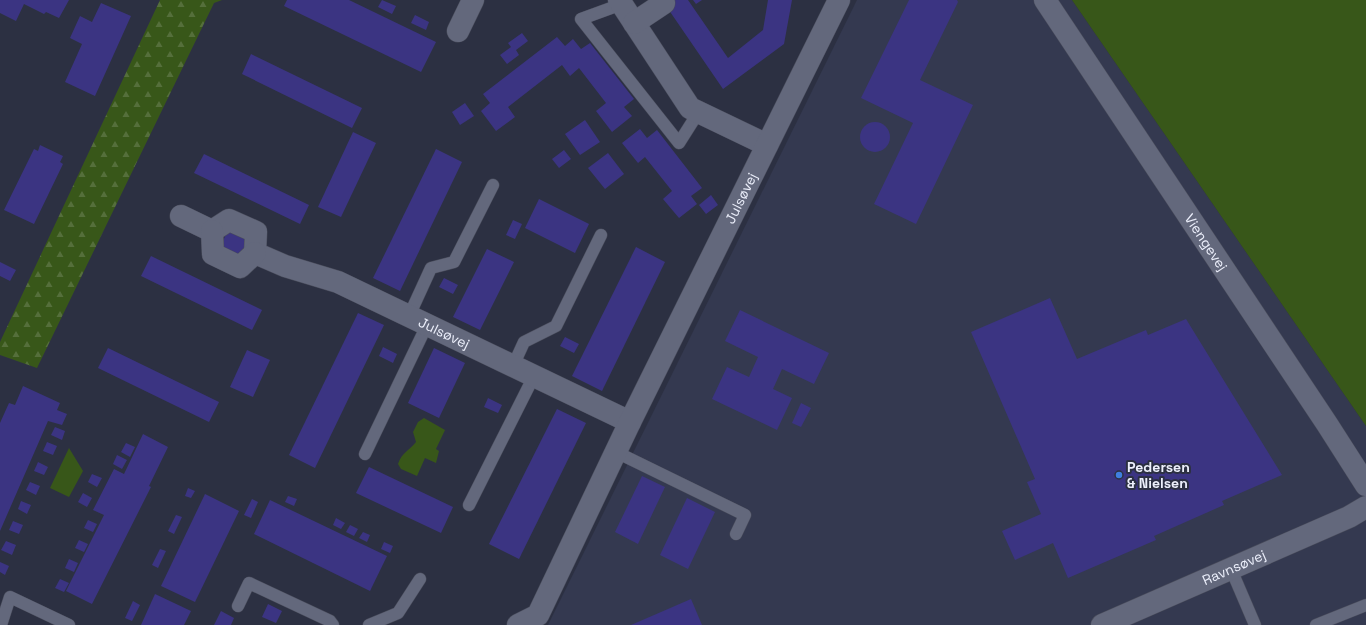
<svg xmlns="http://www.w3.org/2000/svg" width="1366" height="625" viewBox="0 0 1366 625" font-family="'Space Grotesk',sans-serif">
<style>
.built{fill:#343950}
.green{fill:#385719}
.forest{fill:url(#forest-firs)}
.building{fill:#3b3482}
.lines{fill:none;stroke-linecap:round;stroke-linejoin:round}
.lane-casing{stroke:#494c5b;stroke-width:13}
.street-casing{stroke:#494c5b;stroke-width:23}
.secondary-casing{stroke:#494c5b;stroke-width:23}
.lane{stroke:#63687c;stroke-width:12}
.street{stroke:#63687c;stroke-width:22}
.secondary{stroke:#63687c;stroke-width:22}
.shop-dot{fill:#3f7fe0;stroke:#2c3042;stroke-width:1.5}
.labels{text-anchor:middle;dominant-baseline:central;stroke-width:4;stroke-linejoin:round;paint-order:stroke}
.street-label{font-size:14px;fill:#eceffb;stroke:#2c3042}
.poi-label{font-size:14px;font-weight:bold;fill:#eceffb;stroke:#2c3042;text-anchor:start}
</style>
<defs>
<pattern id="forest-firs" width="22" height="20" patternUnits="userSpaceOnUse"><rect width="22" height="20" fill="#385719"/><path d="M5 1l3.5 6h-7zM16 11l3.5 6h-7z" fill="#556f3b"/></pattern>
</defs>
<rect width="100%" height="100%" fill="#2c3042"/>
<!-- built -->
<polygon class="built" points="857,0 1072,0 1366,426 1366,625 548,625"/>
<!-- green -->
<g class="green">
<polygon points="1072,0 1366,0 1366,426"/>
<path d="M424,418L445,430L436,449L439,451L436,463L425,458L417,476L401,469L398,464C402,452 409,451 416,442L413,432L418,422Z"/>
<polygon points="69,448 83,471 69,497 50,488"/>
</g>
<!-- forest -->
<polygon class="forest" points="160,0 222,0 214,3 37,368 0,355 0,342"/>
<!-- building -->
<g class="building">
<polygon points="0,0 69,0 59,18 46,12 44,14 24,4 16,21 0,13"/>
<polygon points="287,0 349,0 436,42 421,72 284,6"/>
<polygon points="382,0 396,6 392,14 378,7"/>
<polygon points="662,0 688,0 728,58 763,30 768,0 792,0 784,44 723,89"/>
<polygon points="693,0 702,0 696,4"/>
<polygon points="909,0 957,0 958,2 920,80 973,105 916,224 874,204 913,123 861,98"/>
<polygon points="101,3 131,16 95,96 65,82 82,44 70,38 80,16 92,22"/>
<polygon points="415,15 429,22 426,30 411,23"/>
<polygon points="522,33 528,41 516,50 519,55 507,64 500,55 511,47 508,43"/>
<polygon points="557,37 565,46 573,39 581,49 590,43 634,99 624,107 632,116 612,132 596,111 606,103 579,68 570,76 562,65 508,107 515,117 496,131 481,111 490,103 483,94"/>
<polygon points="251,54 362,108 352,128 242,74"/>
<polygon points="465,103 474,116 460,125 452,112"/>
<polygon points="585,120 600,142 580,155 565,134"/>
<circle cx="875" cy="137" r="15"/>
<polygon points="640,129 647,138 657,130 702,188 691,196 697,204 679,218 663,199 672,191 645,157 638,163 622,143"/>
<polygon points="353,132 376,143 341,217 318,207"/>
<polygon points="40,145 63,156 60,162 63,164 34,224 4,210 34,149 38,151"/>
<polygon points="436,149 462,162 400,291 373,278"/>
<polygon points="564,150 571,159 559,168 552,159"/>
<polygon points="608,153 624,174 605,189 588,168"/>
<polygon points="204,154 309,205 300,224 194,173"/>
<polygon points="711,195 718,205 706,214 699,205"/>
<polygon points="539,199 589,224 575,253 525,228"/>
<polygon points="513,220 522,224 515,239 506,235"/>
<polygon points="229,228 249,238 239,259 219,249"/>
<polygon points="636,247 665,262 602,391 572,376"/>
<polygon points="487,249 514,262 480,330 453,317"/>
<polygon points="151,256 262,310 252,330 141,276"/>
<polygon points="0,262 16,270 10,281 0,276"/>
<polygon points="444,278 458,285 453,294 439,287"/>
<polygon points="1050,298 1077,359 1146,330 1148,335 1186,319 1282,475 1222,501 1224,505 1154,536 1156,540 1068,578 1053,543 1015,560 1002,531 1041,514 1027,482 1035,479 971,332"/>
<polygon points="740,310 829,353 814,384 782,369 773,389 792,398 777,430 712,399 727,367 749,377 758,357 725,341"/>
<polygon points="358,313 384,325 315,468 289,455"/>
<polygon points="565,337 579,344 574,353 560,346"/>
<polygon points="383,347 397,354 393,363 379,356"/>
<polygon points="108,348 219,402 209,422 98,368"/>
<polygon points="434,348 465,363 439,418 408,403"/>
<polygon points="247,350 270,360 253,397 230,387"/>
<polygon points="23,386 60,403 57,410 67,414 62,425 48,421 0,531 0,423 9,403 15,405"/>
<polygon points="488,398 502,405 498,413 484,407"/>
<polygon points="801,403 811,408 801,427 792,423"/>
<polygon points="557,409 586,423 519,559 489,544"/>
<polygon points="55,427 65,431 62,440 51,435"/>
<polygon points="143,434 168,447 149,486 151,487 92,604 66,591 104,515 93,510 114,469 124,474"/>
<polygon points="47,442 57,446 53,455 43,451"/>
<polygon points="126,443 135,447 130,457 121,452"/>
<polygon points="117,455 127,460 122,469 113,464"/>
<polygon points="38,462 48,467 44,475 34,471"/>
<polygon points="369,467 453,507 441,533 356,493"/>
<polygon points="92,474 102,478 97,487 88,482"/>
<polygon points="642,476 665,487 638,544 615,532"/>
<polygon points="30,482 40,486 36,495 26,490"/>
<polygon points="188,488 195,491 191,498 185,496"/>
<polygon points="83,493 92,498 87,507 78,502"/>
<polygon points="205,494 239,511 195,602 161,586"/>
<polygon points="288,496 297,499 294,506 285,502"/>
<polygon points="687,498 715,512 688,569 660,555"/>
<polygon points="252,499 258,502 251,518 244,515"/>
<polygon points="270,500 387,556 370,591 254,534"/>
<polygon points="21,501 31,505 27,514 18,509"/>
<polygon points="176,515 182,517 174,534 168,531"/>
<polygon points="336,518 345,523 341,529 333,525"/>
<polygon points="88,520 97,524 93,532 84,528"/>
<polygon points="13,521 23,525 19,534 9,530"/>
<polygon points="350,525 358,529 354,536 346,532"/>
<polygon points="363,532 370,535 367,542 359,538"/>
<polygon points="79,540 88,544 84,552 75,548"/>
<polygon points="6,541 16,545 12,555 1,550"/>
<polygon points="384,542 393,546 390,553 381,549"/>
<polygon points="160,549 166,551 158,568 152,565"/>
<polygon points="69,559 78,563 74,572 65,568"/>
<polygon points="0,562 9,566 5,575 0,572"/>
<polygon points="60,579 69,583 64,592 55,588"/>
<polygon points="155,594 191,611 184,625 141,625"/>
<polygon points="691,599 702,625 631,625"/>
<polygon points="133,601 140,605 132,621 125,618"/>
<polygon points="268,604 282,611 276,623 262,617"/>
<polygon points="221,611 234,618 231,625 214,625"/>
</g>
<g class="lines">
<defs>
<g id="lane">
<polyline points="622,4 581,19 679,143 698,113"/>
<polyline points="409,316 431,268 454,262 493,185"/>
<polyline points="513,366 524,342 556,326 601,235"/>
<polyline points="616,452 745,515 736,534"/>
<polyline points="365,454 427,325"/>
<polyline points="469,505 534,376"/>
<polyline points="1231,569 1255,625"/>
<polyline points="238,606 249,583 330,621 333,625"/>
<polyline points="1,625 10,597 69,625"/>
<polyline points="369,625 398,613 420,579"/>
<polyline points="1316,625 1366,605"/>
</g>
<g id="street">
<polyline points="619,0 690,108 767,145"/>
<polyline points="634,23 664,3"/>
<polyline points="458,31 473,0"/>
<path id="s1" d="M181,216L212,231L229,220L256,232L255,253L285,266L338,282L630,422"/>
<polyline points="212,231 213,254 240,267 255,253"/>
<path id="s2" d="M518,625L538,615L630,422L839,0"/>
</g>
<g id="secondary">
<path id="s3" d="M1045,0L1327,424L1366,485"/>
<path id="s4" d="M1102,625L1349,517L1366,507"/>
</g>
</defs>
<!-- lane casing -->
<use href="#lane" class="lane-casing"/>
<!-- street casing -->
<use href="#street" class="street-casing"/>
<!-- secondary casing -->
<use href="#secondary" class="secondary-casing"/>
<!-- lane -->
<use href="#lane" class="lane"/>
<!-- street -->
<use href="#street" class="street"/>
<!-- secondary -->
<use href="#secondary" class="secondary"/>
</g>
<!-- markers -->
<circle class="shop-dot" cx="1119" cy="475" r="4"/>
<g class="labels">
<!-- street labels -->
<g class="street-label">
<text stroke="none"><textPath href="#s2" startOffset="486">Julsøvej</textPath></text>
<text stroke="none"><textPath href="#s3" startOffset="291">Viengevej</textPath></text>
<text stroke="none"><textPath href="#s1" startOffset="311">Julsøvej</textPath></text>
<text stroke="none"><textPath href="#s4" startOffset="144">Ravnsøvej</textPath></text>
</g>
<!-- poi labels -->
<g class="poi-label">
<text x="1127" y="467">Pedersen<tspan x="1127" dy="16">&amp; Nielsen</tspan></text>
</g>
</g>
</svg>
